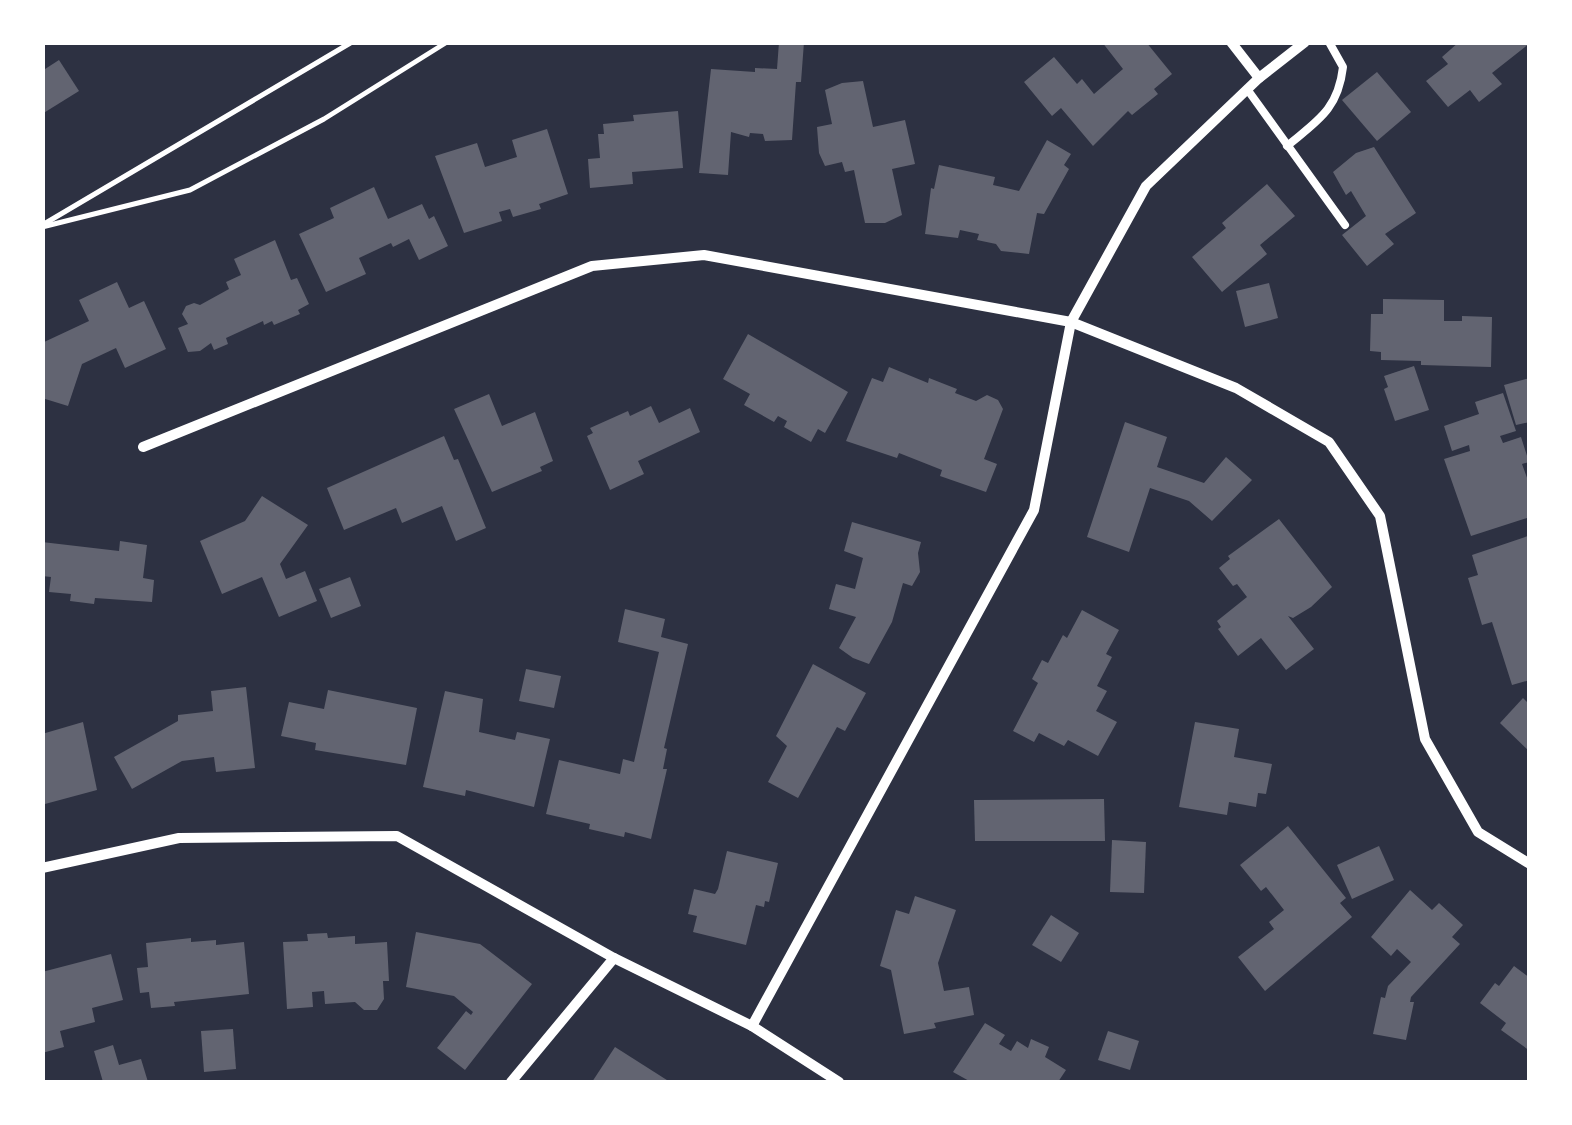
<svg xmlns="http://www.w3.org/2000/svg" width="1572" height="1125" viewBox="0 0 1572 1125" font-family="Mulish,sans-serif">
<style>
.building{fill:#626471}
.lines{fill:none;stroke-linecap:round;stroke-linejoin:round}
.path{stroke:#fff;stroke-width:5}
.service{stroke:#fff;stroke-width:8}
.minor{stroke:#fff;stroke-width:10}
</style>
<rect width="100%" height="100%" fill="#2d3142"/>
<!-- building -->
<g class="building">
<polygon points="779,42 804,42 801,82 796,82 792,140 765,141 763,134 750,133 749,137 731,132 728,175 699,173 711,69 755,72 755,68 777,69"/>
<polygon points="1102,42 1146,42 1172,74 1154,89 1158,94 1132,115 1128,111 1093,146 1061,108 1052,116 1024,82 1054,57 1077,84 1082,79 1094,94 1123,69"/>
<polygon points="1459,42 1530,42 1530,43 1492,73 1502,84 1479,102 1470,90 1448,107 1426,81 1448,64 1442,57"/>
<polygon points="59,60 79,91 42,114 42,71"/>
<polygon points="1377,72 1411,112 1377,141 1342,100"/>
<polygon points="863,81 873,127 905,120 915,164 892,169 902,215 885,223 865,223 854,170 845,172 842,162 825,166 819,153 817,127 832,124 825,90 842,83"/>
<polygon points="678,111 683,168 632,172 633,184 590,188 588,159 600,158 598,134 604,134 603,124 634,121 633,115"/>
<polygon points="547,129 568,194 539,204 541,209 513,217 510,209 499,212 502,221 464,233 435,156 477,143 485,167 517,157 512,140"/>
<polygon points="1047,140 1071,154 1064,165 1069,169 1044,214 1037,213 1029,254 1001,251 996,244 977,240 979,234 960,230 958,238 925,234 931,188 934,189 939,165 995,177 993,185 1019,191"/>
<polygon points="1374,147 1416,213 1385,234 1394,244 1367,266 1342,235 1366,216 1351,191 1346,195 1333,172 1356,153"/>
<polygon points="1267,184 1295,216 1260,245 1267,254 1222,292 1192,257 1226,228 1222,223"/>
<polygon points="374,187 388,219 422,204 429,219 434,216 448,246 419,260 409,239 393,247 391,243 359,258 366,274 326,292 299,234 334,218 330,208"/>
<polygon points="275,240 291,280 297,278 309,304 298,310 300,314 274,325 272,321 264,325 263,321 226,338 228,344 214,350 211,343 200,351 188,352 178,328 188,324 182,314 186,306 194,303 200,305 229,289 226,282 241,275 234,259"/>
<polygon points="117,282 129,308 144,301 166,349 125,368 116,348 82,364 68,406 42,398 42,343 89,321 79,300"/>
<polygon points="1269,283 1278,318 1245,327 1236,291"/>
<polygon points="1383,299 1444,300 1444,321 1462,321 1462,316 1492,317 1491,367 1421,365 1421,361 1381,360 1381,352 1370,351 1371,314 1383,314"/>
<polygon points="748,334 848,392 825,433 818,429 811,442 784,427 787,421 778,416 774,422 744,405 750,394 723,379"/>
<polygon points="1414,366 1429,410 1395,421 1384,389 1388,387 1384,376"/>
<polygon points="889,367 928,383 929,378 957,389 955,393 976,401 987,395 998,400 1003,409 984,459 997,464 986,492 940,476 942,470 899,453 897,458 846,441 872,378 883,382"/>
<polygon points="1530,378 1530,422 1516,425 1504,385"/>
<polygon points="1503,393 1516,431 1500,436 1503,443 1521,437 1529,462 1522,464 1530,486 1530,517 1471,536 1444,459 1470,451 1469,445 1452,451 1444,426 1479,414 1475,402"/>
<polygon points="489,394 502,426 535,412 553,461 540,467 542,471 492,492 454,409"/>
<polygon points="651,406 659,423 690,408 700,432 638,461 644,474 610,490 587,436 593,433 590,428 628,411 630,416"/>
<polygon points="1125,422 1167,437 1157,467 1204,483 1226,457 1252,480 1212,521 1189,501 1150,488 1129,552 1087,537"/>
<polygon points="444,436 454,460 458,459 486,528 456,541 442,506 402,523 396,508 344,530 327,488"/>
<polygon points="262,496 308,525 280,564 286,579 305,571 317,601 279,617 262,577 222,594 200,541 245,521"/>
<polygon points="1279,519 1332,587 1311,607 1293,618 1288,616 1314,649 1286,670 1261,638 1238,656 1218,629 1221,627 1217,621 1247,597 1237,584 1233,586 1219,568 1230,559 1228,556"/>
<polygon points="852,522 921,542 918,553 920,572 912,586 903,583 892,622 869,664 853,658 839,648 856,617 829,609 836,584 855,589 863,558 844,551"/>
<polygon points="1528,536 1530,680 1512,685 1492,622 1482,625 1468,578 1478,575 1472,555"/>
<polygon points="120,541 147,545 143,578 154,580 152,602 95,598 94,604 70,601 71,594 49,592 51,577 42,576 42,542 119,551"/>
<polygon points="350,577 361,606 331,618 319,589"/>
<polygon points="625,609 665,619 661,637 688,644 664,748 667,749 663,769 667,769 651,839 625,832 624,837 589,829 590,824 546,814 559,760 620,774 623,759 634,762 659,652 618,642"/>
<polygon points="1082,610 1119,630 1106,654 1112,657 1097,686 1107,691 1096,711 1117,722 1098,756 1068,740 1064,746 1039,733 1034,742 1013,731 1038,683 1032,679 1042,660 1048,663 1063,635 1067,638"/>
<polygon points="813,664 866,693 845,731 837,727 798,798 768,782 787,746 776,736"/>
<polygon points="526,669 561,676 554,708 519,701"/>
<polygon points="246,687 255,768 216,772 214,757 182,761 132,789 114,757 178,721 178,715 213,711 211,691"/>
<polygon points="328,690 417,708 406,765 315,750 316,743 281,736 289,702 324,709"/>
<polygon points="445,691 483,699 479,732 515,740 517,732 550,739 534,807 466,790 465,796 423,787"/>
<polygon points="1523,698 1530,705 1530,752 1500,723"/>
<polygon points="83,722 97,790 45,804 42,734"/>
<polygon points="1195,722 1239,729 1234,757 1272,764 1266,794 1258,793 1256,807 1229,802 1227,815 1179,807"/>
<polygon points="1104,799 1105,841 975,841 974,800"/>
<polygon points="1288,826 1346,898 1340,903 1352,917 1265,991 1238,957 1274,929 1269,922 1284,910 1266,887 1261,891 1240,865"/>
<polygon points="1112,840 1146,842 1144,893 1110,892"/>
<polygon points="1379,846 1394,880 1352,899 1337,865"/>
<polygon points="727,851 778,863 769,902 765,901 764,907 756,905 746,945 693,932 697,916 688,914 694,889 715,894 718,889"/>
<polygon points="1410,890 1432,910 1439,903 1463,925 1452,937 1460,944 1411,997 1410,1002 1414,1002 1406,1040 1373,1034 1381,997 1385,998 1388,986 1411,962 1397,949 1391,956 1371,937"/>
<polygon points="915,896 956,910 938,963 944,991 969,987 974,1015 934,1023 936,1028 904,1034 891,970 880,966 896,910 909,914"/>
<polygon points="1051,915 1079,933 1061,962 1032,945"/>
<polygon points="416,932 480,944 532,984 465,1070 437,1048 466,1011 471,1015 473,1012 454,996 406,987"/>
<polygon points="327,933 328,938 355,936 355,944 387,942 389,981 383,981 384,999 377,1010 364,1010 355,1002 325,1004 324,991 312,992 313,1007 287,1009 283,942 308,941 307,934"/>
<polygon points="191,938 191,942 216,940 216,945 244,942 249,994 174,1002 175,1006 151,1008 149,992 140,993 137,968 148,967 146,943"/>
<polygon points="111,954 123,1000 92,1008 95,1022 60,1031 64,1047 42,1053 42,972"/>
<polygon points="1514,966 1530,978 1530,1051 1501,1030 1506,1023 1480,1003 1495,983 1499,986"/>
<polygon points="985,1023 1005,1035 999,1044 1011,1051 1017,1041 1028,1048 1031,1039 1049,1047 1045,1057 1066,1070 1058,1082 971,1082 953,1072"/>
<polygon points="233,1029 236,1069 204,1072 201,1031"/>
<polygon points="1108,1031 1139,1041 1130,1070 1098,1060"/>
<polygon points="113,1045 119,1065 141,1059 148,1082 103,1082 94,1051"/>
<polygon points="615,1047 670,1082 592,1082"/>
</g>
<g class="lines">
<!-- path -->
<g class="path">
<polyline points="44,224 352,42"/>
<polyline points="42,227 190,190 324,119 447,42"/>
</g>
<!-- service -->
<g class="service">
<polyline points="1247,89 1345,225"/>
<path d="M1287,146C1317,121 1338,110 1343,67L1329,42"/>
</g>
<!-- minor -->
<g class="minor">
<polyline points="1231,42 1259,78"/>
<polyline points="143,447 592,266 704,255 1071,322 1236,388 1329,442 1380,516 1425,739 1478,832 1530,864"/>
<polyline points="42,868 179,838 397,836 614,958 752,1026 839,1082"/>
<polyline points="752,1026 1034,510 1071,322 1146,186 1259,78 1305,42"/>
<polyline points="511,1082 614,958"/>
</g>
</g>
<!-- border -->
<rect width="1572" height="1125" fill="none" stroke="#ffffff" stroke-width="90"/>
</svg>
